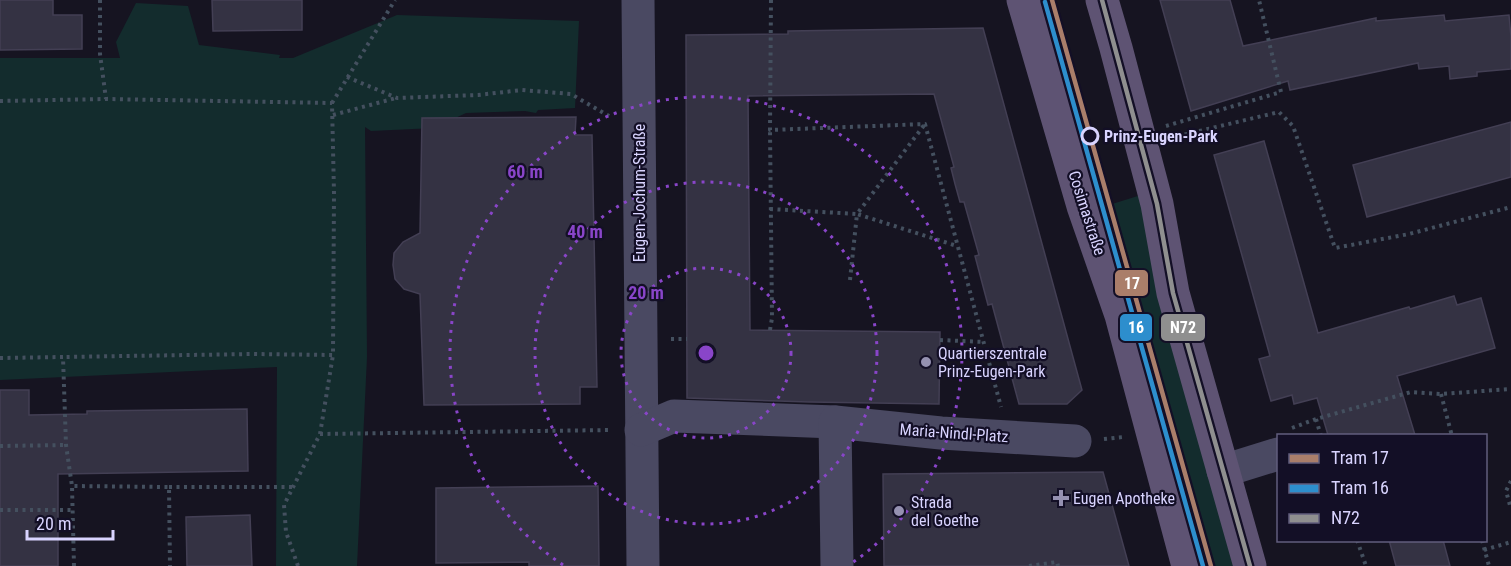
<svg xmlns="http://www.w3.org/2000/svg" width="1511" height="566" viewBox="0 0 1511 566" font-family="'Roboto Condensed',sans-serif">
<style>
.green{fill:#132c2d}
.building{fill:#343243;stroke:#433f54;stroke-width:1.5}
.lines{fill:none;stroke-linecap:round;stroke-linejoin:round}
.path{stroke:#44505f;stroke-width:4;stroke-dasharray:3 4.5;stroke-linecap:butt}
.minor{stroke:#4a4962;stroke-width:33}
.major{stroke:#5e5373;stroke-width:33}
.bus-1-casing{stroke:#130f26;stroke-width:9}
.bus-1{stroke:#8f8f8f;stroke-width:4.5}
.tram-1-casing{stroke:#130f26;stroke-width:9}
.tram-2-casing{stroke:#130f26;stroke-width:9}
.tram-1{stroke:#aa7e6a;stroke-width:4.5}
.tram-2{stroke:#2d8ecd;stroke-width:4.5}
.ring{fill:none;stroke:#8945c9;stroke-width:3;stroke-dasharray:3 6}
.stop-dot{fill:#130f26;stroke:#d9d4ff;stroke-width:3}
.poi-dot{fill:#9591b1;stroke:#130f26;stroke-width:2}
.labels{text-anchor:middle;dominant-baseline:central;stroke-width:4.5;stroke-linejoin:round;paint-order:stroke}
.stop-label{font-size:16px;font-weight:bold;fill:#d9d4ff;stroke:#130f26;text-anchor:start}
.street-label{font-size:16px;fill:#d9d4ff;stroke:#130f26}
.poi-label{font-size:16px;fill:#d9d4ff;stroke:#130f26;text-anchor:start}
.centre{fill:#8945c9;stroke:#130f26;stroke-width:3}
.ring-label{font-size:18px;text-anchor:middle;font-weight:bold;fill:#8945c9;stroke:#130f26;stroke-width:4.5;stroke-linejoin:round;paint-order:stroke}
.line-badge{stroke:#130f26;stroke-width:2}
.badge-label{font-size:16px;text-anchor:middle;font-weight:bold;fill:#fff}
</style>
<rect width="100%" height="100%" fill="#161421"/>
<!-- green -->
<g class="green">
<polygon points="136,3 188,6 199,45 280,55 279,58 293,58 397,15 579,21 575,108 538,110 536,113 525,111 466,113 434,128 371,131 365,127 367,357 357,566 276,566 277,367 0,380 0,58 120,58 116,42"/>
<polygon points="1141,195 1237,566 1205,566 1093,210"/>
</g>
<!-- building -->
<g class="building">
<polygon points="0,0 53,0 53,15 82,15 82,49 0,50"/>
<polygon points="212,0 302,0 302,30 213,31"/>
<polygon points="1160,0 1230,0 1243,46 1376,18 1376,21 1444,15 1445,21 1509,15 1511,37 1511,69 1477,72 1477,76 1450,79 1449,66 1419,69 1418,63 1290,90 1288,81 1191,111"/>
<polygon points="983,28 1082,390 1067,404 1019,404 992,304 988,305 975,256 979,255 964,202 960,202 955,184 951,168 954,167 934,94 748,96 750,330 940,332 939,404 809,402 687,398 686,35 788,34 788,31"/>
<polygon points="576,117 575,135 592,135 597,387 580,387 580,404 424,405 420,294 404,289 395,279 393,265 394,253 403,242 420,233 422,118"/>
<polygon points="1511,122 1511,177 1367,217 1353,165"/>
<polygon points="1264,141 1318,333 1409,307 1410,309 1454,296 1457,305 1481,298 1495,348 1397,376 1415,435 1328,435 1317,398 1294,404 1292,395 1271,401 1259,359 1270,356 1214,155"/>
<polygon points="0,390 29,390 29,415 87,414 87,411 247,409 248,471 58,474 58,566 0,566"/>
<polygon points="1103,472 1129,566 884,566 883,474"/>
<polygon points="598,486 599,566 529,566 529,562 436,563 436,488"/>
<polygon points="250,515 252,566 187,566 186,517"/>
<polygon points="1389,540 1443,540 1450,566 1396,566"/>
</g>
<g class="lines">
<!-- path -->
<g class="path">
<polyline points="100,0 100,54 106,99"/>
<polyline points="771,0 770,130 925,124 1001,407"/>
<polyline points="347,77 397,98 478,95 522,90 571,94 609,116"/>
<polyline points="0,101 106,99 332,103 334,193 333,355 252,354 63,357"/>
<polyline points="332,103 395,0"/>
<polyline points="333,115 396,98"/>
<polyline points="1166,126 1281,92 1259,0"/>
<polyline points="1170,138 1279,112 1293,126 1335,248 1409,234 1511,207"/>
<polyline points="770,209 857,214 925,124"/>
<polyline points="850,280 857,214 957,246"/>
<polyline points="770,330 772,318 770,130"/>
<polyline points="671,339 687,339"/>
<polyline points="940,340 984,342"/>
<polyline points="0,358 63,357 66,445 72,486"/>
<polyline points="1441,394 1452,436"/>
<polyline points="1316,419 1321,436"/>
<polyline points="1292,428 1316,419 1411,392 1441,394 1511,389"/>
<polyline points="320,434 611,430"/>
<polyline points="1104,439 1123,437"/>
<polyline points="0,446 66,445"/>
<polyline points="1511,481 1506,491 1511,509"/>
<polyline points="169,487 292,487"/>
<polyline points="0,510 73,510"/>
<polyline points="1357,540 1366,566"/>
<polyline points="1482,540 1489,566"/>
<polyline points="1484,550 1511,542"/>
<polyline points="74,566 72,486 169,487 170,566"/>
<polyline points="298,566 286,532 284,505 320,434 333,355"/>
<polyline points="1029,566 1057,562 1058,566"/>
</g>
<!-- minor -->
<g class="minor">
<polyline points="638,0 643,566"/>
<polyline points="641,430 674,416 835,422"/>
<polyline points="1223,471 1278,454"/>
<polyline points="837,566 835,422 941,433 1075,441"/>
</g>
<!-- major -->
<g class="major">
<polyline points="1023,0 1083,206 1121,315 1188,566"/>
<polyline points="1102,0 1116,48 1151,181 1157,204 1173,293 1250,566"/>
</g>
<defs>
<polyline id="bus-1" points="1102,0 1157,204 1173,293 1250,566"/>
</defs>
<!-- bus-1 casing -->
<use href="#bus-1" class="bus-1-casing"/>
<!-- bus-1 -->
<use href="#bus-1" class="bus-1"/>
<defs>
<polyline id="tram-1" points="1052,0 1211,566"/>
<polyline id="tram-2" points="1045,2 1203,566"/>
</defs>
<!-- tram-1 casing -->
<use href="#tram-1" class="tram-1-casing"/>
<!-- tram-2 casing -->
<use href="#tram-2" class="tram-2-casing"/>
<!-- tram-1 -->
<use href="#tram-1" class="tram-1"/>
<!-- tram-2 -->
<use href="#tram-2" class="tram-2"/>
</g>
<!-- distance rings -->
<g class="ring">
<circle cx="706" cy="353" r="85"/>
<circle cx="706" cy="353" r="171"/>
<path d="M563 565A256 256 0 1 1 849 565"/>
</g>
<!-- markers -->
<circle class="stop-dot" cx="1090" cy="136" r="8"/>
<g class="poi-dot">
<circle cx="926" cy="362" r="6"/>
<path d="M1058 489h6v6h6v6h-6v6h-6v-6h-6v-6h6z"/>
<circle cx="899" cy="511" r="6"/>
</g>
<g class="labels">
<!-- stop labels -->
<g class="stop-label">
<text x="1104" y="136">Prinz-Eugen-Park</text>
</g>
<!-- street labels -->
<g class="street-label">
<text transform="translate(639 193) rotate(-90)">Eugen-Jochum-Straße</text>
<text transform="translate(1087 213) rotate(72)">Cosimastraße</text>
<text transform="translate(954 433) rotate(4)">Maria-Nindl-Platz</text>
</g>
<!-- poi labels -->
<g class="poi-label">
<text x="938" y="353">Quartierszentrale<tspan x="938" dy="18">Prinz-Eugen-Park</tspan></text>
<text x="1073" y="498">Eugen Apotheke</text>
<text x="911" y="502">Strada<tspan x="911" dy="18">del Goethe</tspan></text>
</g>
</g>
<circle cx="706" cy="353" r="9" class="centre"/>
<g class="ring-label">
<text x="525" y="178">60 m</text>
<text x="585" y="238">40 m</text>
<text x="646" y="299">20 m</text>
</g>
<g class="line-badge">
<rect x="1114" y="269" width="35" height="28" rx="6" fill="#aa7e6a"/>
<rect x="1119" y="313" width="34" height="29" rx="6" fill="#2d8ecd"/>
<rect x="1160" y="313" width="46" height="29" rx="6" fill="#8f8f8f"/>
</g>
<g class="badge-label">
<text x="1132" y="289">17</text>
<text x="1136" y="333">16</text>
<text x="1183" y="333">N72</text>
</g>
<!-- legend -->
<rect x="1277" y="434" width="210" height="108" fill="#130f26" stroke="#625e7d" stroke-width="1.5"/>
<rect x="1289" y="454" width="30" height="9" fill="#aa7e6a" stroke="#625e7d" stroke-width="1.5"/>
<text x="1331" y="464" font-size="18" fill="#d9d4ff">Tram 17</text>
<rect x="1289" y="484" width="30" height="9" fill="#2d8ecd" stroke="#625e7d" stroke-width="1.5"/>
<text x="1331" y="494" font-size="18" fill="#d9d4ff">Tram 16</text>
<rect x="1289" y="514" width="30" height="9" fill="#8f8f8f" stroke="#625e7d" stroke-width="1.5"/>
<text x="1331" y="524" font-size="18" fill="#d9d4ff">N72</text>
<!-- scale -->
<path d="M27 530v9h86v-9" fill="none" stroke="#d9d4ff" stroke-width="3"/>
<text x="36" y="530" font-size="18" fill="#d9d4ff" stroke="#130f26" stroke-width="4.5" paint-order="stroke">20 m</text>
</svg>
